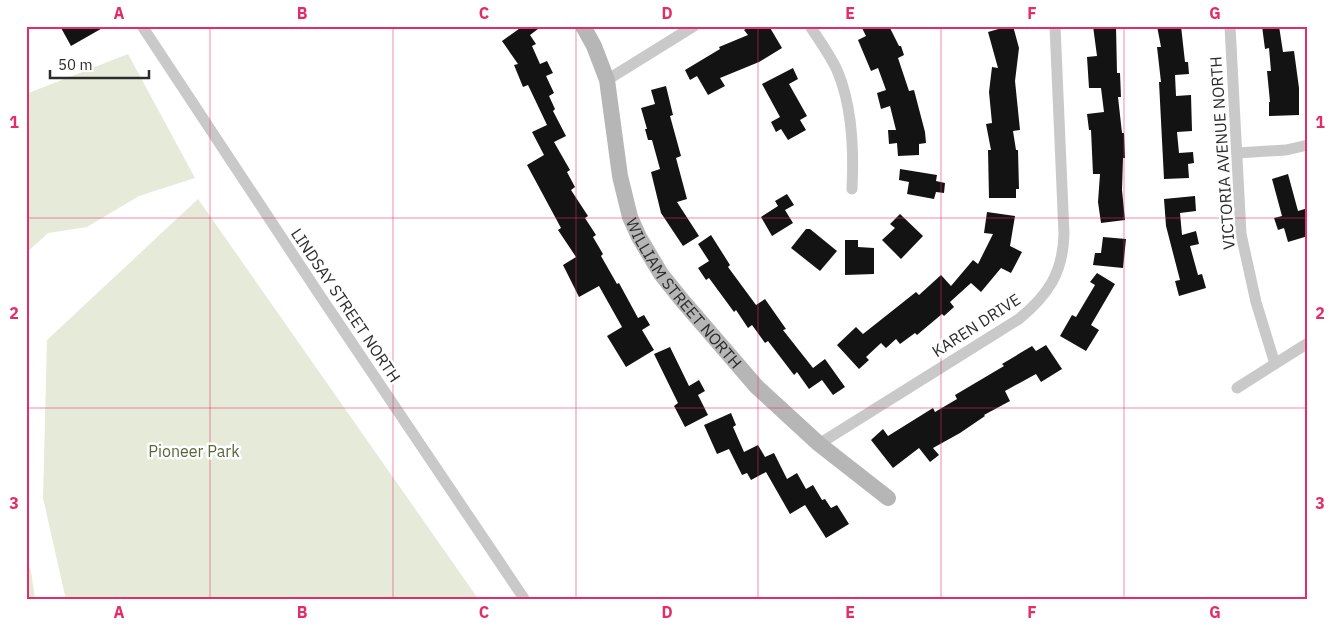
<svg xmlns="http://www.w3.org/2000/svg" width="1334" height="626" viewBox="0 0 1334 626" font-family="'IBM Plex Sans',sans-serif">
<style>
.green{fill:#e6ead9}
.building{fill:#131313}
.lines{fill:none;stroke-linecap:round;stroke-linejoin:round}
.street{stroke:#c9c9c9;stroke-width:11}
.secondary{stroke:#b6b6b6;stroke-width:16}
.grid{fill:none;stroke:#e32d69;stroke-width:1;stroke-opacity:0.55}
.labels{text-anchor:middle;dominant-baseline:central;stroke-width:5;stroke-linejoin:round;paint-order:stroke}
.street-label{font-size:16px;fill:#2c2c2c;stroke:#fff}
.park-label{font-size:16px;fill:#5a663a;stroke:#fff}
.neatline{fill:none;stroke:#e32d69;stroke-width:2}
.grid-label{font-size:16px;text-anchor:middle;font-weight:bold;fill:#e32d69}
</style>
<rect width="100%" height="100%" fill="#fff"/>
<!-- green -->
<g class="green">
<polygon points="128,54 195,178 139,196 87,227 48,233 26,253 26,94"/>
<polygon points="198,199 479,600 66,600 43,498 47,340"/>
<polygon points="26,559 31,571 35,600 26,600"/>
</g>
<!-- building -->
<g class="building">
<polygon points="60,26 106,26 71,46"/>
<polygon points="523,26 542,26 530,35 536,44 532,46 540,64 547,61 553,73 546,76 554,93 549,96 555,109 553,111 566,136 554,142 570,170 567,172 575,187 571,190 588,216 585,218 596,235 593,237 603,254 601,256 617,284 619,283 638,318 644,315 650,325 642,330 654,350 626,367 607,336 622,327 599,286 579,297 563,265 576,257 558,230 561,228 527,165 544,155 532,132 547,125 528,85 523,87 514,65 518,64 502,41"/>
<polygon points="750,26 769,26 782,48 759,62 720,78 725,86 708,95 697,76 690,80 685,70 720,49 719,47 748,35 744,30"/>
<polygon points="861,26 889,26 899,46 901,46 904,55 898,58 909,91 914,90 925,132 926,143 919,144 919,155 898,156 897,143 889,144 888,130 896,130 890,106 881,109 877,93 886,90 878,68 871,71 858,40 866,36"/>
<polygon points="1009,26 1013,26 1019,48 1015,81 1020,130 1013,131 1016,150 1018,150 1019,189 1016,189 1016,198 989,198 988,150 991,150 986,124 992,123 989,92 992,67 998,68 988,32"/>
<polygon points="1093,26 1116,26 1117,73 1120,73 1121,97 1118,97 1122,133 1124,133 1125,158 1123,158 1122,190 1125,220 1101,223 1098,202 1100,174 1093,174 1091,130 1089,130 1087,114 1104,112 1101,88 1089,88 1087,57 1097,56"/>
<polygon points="1157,26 1181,26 1185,62 1188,62 1189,74 1175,75 1176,96 1191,95 1192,131 1177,132 1179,153 1193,152 1194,163 1188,164 1189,178 1164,179 1159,82 1161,82 1157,47 1161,47"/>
<polygon points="1262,26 1279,26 1283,52 1294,51 1299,88 1299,115 1269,116 1269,102 1270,102 1267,71 1271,71 1269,48 1265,49"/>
<polygon points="793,68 798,79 789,84 807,116 800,120 806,130 788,140 781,129 776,132 771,122 780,117 762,84"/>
<polygon points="666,86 673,115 670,116 681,156 676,158 687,199 677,202 699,236 683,246 661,213 651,172 660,169 652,140 648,140 645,129 647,129 641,108 655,104 651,90"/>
<polygon points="900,169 937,175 936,181 945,183 944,193 936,192 934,199 907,194 909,182 899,180"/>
<polygon points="1288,174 1298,211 1308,208 1308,236 1288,242 1284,228 1278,230 1274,218 1282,216 1272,179"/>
<polygon points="787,194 794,205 785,210 793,223 772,236 761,217 778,206 775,201"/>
<polygon points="1195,196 1196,211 1180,213 1182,235 1196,231 1199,244 1190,246 1198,275 1202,274 1206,288 1179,296 1175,281 1180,280 1166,226 1164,199"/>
<polygon points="987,212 1015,216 1010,246 1022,252 1011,273 1001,268 981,292 971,283 950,302 954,307 944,316 942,314 917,335 915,333 900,344 896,339 886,348 881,343 866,357 869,360 859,369 837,345 856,327 863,334 916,292 919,295 941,275 951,286 973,260 978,264 993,234 984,233"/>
<polygon points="900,214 923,236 901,259 882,240 895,228 890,224"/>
<polygon points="806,229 810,229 837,251 820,271 791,248"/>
<polygon points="711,235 730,265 728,267 756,305 765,299 786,329 783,330 813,368 825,359 845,387 833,395 822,380 809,389 797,372 794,375 768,341 765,343 752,325 748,328 736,310 734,312 709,278 706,280 698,268 709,261 698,244"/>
<polygon points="1103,237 1126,239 1123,268 1093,265 1095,253 1101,253"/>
<polygon points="845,240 858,240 858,247 874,248 874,274 845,275"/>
<polygon points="1097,273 1115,284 1091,325 1099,330 1086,351 1060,336 1072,315 1076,317 1095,285 1090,282"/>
<polygon points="1046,345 1062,369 1041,382 1036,374 1005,391 1010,401 984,415 985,416 960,433 933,448 939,455 930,462 919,448 893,468 871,440 883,429 888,436 933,408 935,412 957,399 955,395 1004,366 1002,364 1032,346 1036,351"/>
<polygon points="670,347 689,386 699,380 705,391 698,395 708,415 685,427 674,406 678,403 654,354"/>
<polygon points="731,413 736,425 733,427 744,452 758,445 765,457 774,453 787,479 797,473 806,489 813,485 822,500 825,499 831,508 837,505 849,524 826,538 805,505 790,514 766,472 751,480 747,473 742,475 729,449 717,454 704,425"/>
</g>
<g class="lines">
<!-- street -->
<g class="street">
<polyline points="142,26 319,294 525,600"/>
<path d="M810,26C819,40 830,55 837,70C852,105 854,151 852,189"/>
<polyline points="1230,26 1241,234 1256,302 1275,364"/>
<polyline points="607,80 694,26"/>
<polyline points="1237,153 1286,150 1308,145"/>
<polyline points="1237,388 1308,343"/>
<path d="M819,444L1019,319C1048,295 1063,273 1064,234L1055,26"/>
</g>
<!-- secondary -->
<path class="secondary" id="s1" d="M583,26L594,46L607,80L620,176L630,217L639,237L661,274L681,299L756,386L819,444L888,498"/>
</g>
<!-- grid -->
<path class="grid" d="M210,26V600M393,26V600M576,26V600M758,26V600M941,26V600M1124,26V600M26,218H1308M26,408H1308"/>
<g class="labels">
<!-- street labels -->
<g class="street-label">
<text transform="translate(1222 153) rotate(-94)">VICTORIA AVENUE NORTH</text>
<text stroke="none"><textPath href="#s1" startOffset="292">WILLIAM STREET NORTH</textPath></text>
<text transform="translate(346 305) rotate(56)">LINDSAY STREET NORTH</text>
<text transform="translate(976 325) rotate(-33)">KAREN DRIVE</text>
</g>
<!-- park labels -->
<g class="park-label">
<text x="194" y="451">Pioneer Park</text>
</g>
</g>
<!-- border -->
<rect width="1334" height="626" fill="none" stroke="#ffffff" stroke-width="55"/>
<!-- scale -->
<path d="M50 70v8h99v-8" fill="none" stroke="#2c2c2c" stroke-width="2.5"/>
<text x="58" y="70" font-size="15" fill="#2c2c2c" stroke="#ffffff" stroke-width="4" paint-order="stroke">50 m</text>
<rect x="28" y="28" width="1278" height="570" class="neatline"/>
<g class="grid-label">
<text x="119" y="19">A</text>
<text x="302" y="19">B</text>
<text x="484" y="19">C</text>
<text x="667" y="19">D</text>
<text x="850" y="19">E</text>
<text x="1032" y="19">F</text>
<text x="1215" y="19">G</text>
<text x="14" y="128">1</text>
<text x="1320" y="128">1</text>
<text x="14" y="319">2</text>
<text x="1320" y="319">2</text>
<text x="14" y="509">3</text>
<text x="1320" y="509">3</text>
<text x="119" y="618">A</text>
<text x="302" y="618">B</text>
<text x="484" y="618">C</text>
<text x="667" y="618">D</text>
<text x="850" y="618">E</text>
<text x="1032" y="618">F</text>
<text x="1215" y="618">G</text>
</g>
</svg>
